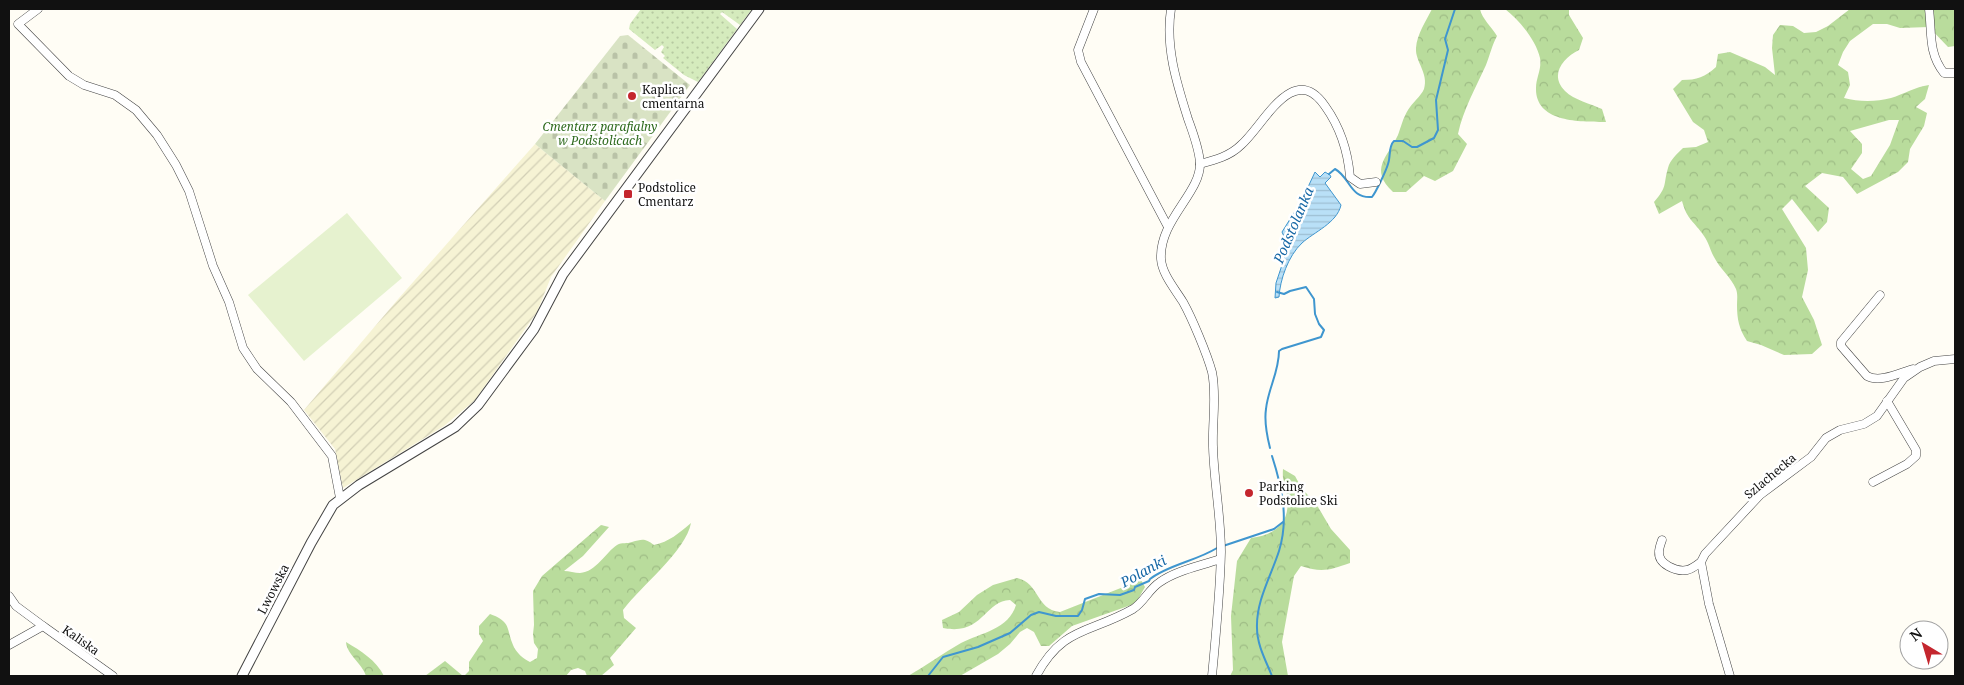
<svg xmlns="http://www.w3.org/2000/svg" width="1964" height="685" viewBox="0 0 1964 685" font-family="'Noto Serif',serif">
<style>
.farmland{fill:url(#farmland-furrows)}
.grass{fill:url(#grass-dots)}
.forest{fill:url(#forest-crowns);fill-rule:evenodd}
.cemetery{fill:url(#cemetery-stones)}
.pitch{fill:#e6f2cf}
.water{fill:url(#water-rules);stroke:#3f96cf}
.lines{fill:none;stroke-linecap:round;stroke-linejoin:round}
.stream{stroke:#3f96cf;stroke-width:2}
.minor-casing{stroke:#444;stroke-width:9}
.tertiary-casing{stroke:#444;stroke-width:11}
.minor{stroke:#fff;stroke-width:8}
.tertiary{stroke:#fff;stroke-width:9}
.poi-dot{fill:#c4262e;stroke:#fff;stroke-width:2}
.labels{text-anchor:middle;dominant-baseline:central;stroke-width:5;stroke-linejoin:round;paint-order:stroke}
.poi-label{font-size:12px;fill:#111;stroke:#fff;text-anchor:start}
.park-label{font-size:12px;font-style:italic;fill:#2f6b1f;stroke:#fff}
.street-label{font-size:12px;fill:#111;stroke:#fff}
.water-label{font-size:14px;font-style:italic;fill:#1768a6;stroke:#fff}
</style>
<defs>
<pattern id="farmland-furrows" width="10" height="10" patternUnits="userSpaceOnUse" patternTransform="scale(1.25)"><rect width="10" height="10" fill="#f6f3d4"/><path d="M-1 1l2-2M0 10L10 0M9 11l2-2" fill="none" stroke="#d2cfb5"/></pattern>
<pattern id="grass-dots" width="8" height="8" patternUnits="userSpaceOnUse" patternTransform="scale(1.25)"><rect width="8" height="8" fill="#d5ebbd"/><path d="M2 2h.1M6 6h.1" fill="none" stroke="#b6c8a1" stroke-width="1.8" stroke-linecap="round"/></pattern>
<pattern id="forest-crowns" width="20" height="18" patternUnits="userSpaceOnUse" patternTransform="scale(1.25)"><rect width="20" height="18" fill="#b9dc9c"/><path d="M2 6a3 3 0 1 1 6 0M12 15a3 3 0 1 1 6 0" fill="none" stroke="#9ebc85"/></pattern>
<pattern id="cemetery-stones" width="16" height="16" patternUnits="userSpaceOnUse" patternTransform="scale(1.25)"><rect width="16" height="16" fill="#d9e3c4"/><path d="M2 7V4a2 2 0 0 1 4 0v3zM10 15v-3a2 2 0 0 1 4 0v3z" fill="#b9c2a7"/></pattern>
<pattern id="water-rules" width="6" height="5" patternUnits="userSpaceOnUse" patternTransform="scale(1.25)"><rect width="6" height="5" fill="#b9e0f7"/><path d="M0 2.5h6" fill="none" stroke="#9ebfd3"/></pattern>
</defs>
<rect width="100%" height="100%" fill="#fffdf5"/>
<!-- farmland -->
<polygon class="farmland" points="535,144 605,201 551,277 537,312 475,400 444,426 343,488 335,449 304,410 399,298"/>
<!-- grass -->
<polygon class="grass" points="641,9 752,9 740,25 722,12 720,14 737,29 698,82 684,75 663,58 665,56 661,52 664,47 662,45 655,50 629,29 630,24"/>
<!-- forest -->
<g class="forest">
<path d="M1432,9H1480C1482,19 1492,27 1497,36C1492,45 1490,55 1486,65C1476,87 1463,110 1458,134L1467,144L1453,171L1435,181L1424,176L1406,192H1393C1369,169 1387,158 1398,135C1401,127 1403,118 1408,110C1412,103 1421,96 1424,89C1429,73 1415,62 1416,48C1417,34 1426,21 1432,9Z"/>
<path d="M1505,9H1569V15L1583,38L1579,50C1563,58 1549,75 1565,91C1574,100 1591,104 1602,109L1606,122C1581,122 1535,123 1536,88C1536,78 1542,69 1540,58C1536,40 1519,20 1505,9Z"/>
<path d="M1850,9H1955V46L1948,47L1929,27L1900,28L1887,24H1873L1850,41L1843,52L1838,65L1848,72L1850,85L1844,98C1859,102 1876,102 1891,98C1904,94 1915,87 1929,85L1925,99L1916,107L1927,113L1924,126L1910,149L1908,162L1898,172L1857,194L1843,177L1822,173L1805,186L1829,208L1827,222L1818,232L1792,199L1782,209L1806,248L1808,270L1802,297L1814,320L1822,345L1812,354L1784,355L1761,345L1747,341C1739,329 1737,319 1737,305C1737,300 1738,294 1736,289C1731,277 1720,269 1714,257C1710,250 1709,243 1704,236C1694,221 1687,220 1682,201L1659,214L1654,202C1668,186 1663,185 1668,168C1670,160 1677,154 1683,148L1696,147L1708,142L1704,130L1693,122L1673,89L1682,80C1697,80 1705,77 1716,67L1718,54L1730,52L1765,67L1775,75L1772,48L1773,35L1780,25L1793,26L1804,33L1816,32L1828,26ZM1889,120H1899L1890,145L1871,176L1863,179L1851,169L1862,153V144L1850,131Z"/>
<path d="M1283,469L1295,476L1301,487L1318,507L1331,529L1350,550V563C1330,570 1322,573 1301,566L1294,576L1282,642L1288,676H1230L1233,670L1231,616L1237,561L1251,538C1275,535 1291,523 1287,496C1285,485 1282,482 1283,469Z"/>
<path d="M691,523C686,551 641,586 623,610L624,618L636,628L610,658L614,665L601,676H587L585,671L578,668L571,670L566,676H464L469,671V662L483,641L479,634V626L490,614C512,622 506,629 513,645C516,653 524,659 530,662L537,658L538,649L534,643L533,634L534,625L533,591L542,576L601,525L609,527L583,556L564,571C569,571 575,573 580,573C596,572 606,552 617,545C622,542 627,544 632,542C642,539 645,538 654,545C669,542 679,533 691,523Z"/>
<path d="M1017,578C1040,583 1035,609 1060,612L1141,580L1145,587L1137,601L1131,605L1072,626L1049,646H1041L1034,632L1027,628L1020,632L1010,644L998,654L960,676H908C926,666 943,653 961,643C981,633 1009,629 1016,605L1010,600C984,601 983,636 943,628L942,620L959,612L977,595L993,585Z"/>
<path d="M346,642C361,651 376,660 384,676H366C362,663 347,655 346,642Z"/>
<polygon points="445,661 463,676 425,676"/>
</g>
<!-- cemetery -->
<polygon class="cemetery" points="628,35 690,85 605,201 535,144 620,36"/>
<!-- pitch -->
<polygon class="pitch" points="347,213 402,278 304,361 248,295"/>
<!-- water -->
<path class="water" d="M1315,172L1320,177L1325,172L1330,175L1331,177L1325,183L1341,205C1337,223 1314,232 1302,243C1288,256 1280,280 1279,297L1275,298L1276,283L1287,250L1286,241L1282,232L1302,200Z"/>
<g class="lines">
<!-- stream -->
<g class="stream">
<path d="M1329,174L1335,169C1350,177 1350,199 1372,197C1376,192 1386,171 1388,164C1391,156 1388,147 1394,141H1403L1412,147H1417L1434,138L1438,130L1436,100L1448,50L1445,39L1455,9"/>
<path d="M1270,448C1267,436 1264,422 1266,409C1268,389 1279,372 1279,351L1282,349L1321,337L1324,330L1319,324L1315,314L1314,299L1306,287L1290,291L1284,294L1277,292"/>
<polyline points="1223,546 1274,529 1283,522"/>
<path d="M928,676L943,657L978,647L1010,633L1031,615L1039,612L1056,616H1078L1082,610L1085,599L1099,594L1120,595L1134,590L1135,587L1149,581L1150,579C1168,565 1196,561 1217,548"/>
<path d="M1272,676C1266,661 1257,645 1257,628C1256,601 1271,576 1279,551C1289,519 1282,487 1272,456"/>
</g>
<defs>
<g id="minor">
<polyline points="38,9 18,24 69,76 84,85 115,95 136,110 157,135 176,165 189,191 213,266 229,302 243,348 257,369 291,402 332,456 340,498"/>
<polyline points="1094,9 1078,50 1081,62 1168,227"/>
<path d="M1171,9C1165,47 1177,84 1188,119C1193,133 1199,148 1200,163C1201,193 1159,220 1161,259C1162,274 1175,289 1183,302C1192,318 1207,354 1212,372C1217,396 1212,422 1213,447C1214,482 1221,517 1221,552C1220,593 1216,635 1212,676"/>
<path d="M1929,9C1932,32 1928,53 1944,73H1955"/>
<path d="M1200,164C1215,160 1230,156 1241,145C1264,125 1293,60 1325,106C1340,127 1348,152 1350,177L1360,184L1376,182"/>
<path d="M1880,295L1841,342V346L1867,376C1880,383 1899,373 1913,369"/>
<polyline points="1873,482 1907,464 1916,456 1916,450 1887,401"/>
<path d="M1662,540C1661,543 1659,548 1659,552C1658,564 1676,572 1687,570C1692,569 1697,565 1701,562"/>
<polyline points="9,596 16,606 43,626"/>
<polyline points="9,645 43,626 113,676"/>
<path d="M1036,676C1063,626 1089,634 1133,609C1144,602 1149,589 1160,582C1177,570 1201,566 1220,559"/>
<polyline points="1730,676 1709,604 1701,562 1705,554 1760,495 1811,457 1826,438 1840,430 1864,424 1877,416 1904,378 1920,367 1934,361 1955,359"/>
</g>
<polyline id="tertiary" points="242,676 311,543 333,505 359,485 455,427 478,405 534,329 563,274 759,9"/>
</defs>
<!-- minor casing -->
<use href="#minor" class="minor-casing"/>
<!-- tertiary casing -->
<use href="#tertiary" class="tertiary-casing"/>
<!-- minor -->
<use href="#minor" class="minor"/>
<!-- tertiary -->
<use href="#tertiary" class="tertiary"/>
</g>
<!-- markers -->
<g class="poi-dot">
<circle cx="632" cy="96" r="5"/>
<rect x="623" y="189" width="10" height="10" rx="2.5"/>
<circle cx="1249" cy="493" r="5"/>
</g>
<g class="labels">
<!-- poi labels -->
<g class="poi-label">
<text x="642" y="89">Kaplica<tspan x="642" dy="14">cmentarna</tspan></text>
<text x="638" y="187">Podstolice<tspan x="638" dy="14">Cmentarz</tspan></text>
<text x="1259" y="486">Parking<tspan x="1259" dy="14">Podstolice Ski</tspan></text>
</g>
<!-- park labels -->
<g class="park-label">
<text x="600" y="126">Cmentarz parafialny<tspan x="600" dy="14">w Podstolicach</tspan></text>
</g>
<!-- street labels -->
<g class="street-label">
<text transform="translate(1770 476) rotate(-40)">Szlachecka</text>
<text transform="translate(273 589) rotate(-63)">Lwowska</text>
<text transform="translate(81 640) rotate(35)">Kaliska</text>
</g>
<!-- water labels -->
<g class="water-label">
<text transform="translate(1293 225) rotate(-67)">Podstolanka</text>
<text transform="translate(1143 571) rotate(-29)">Polanki</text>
</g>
</g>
<!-- border -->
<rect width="1964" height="685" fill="none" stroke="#111111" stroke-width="20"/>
<!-- north arrow -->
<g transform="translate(1924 645) rotate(322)"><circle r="24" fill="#ffffff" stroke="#a0a0a0"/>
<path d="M0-4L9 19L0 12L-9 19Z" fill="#c4262e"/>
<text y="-8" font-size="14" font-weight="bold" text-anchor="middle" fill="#111111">N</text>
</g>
</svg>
